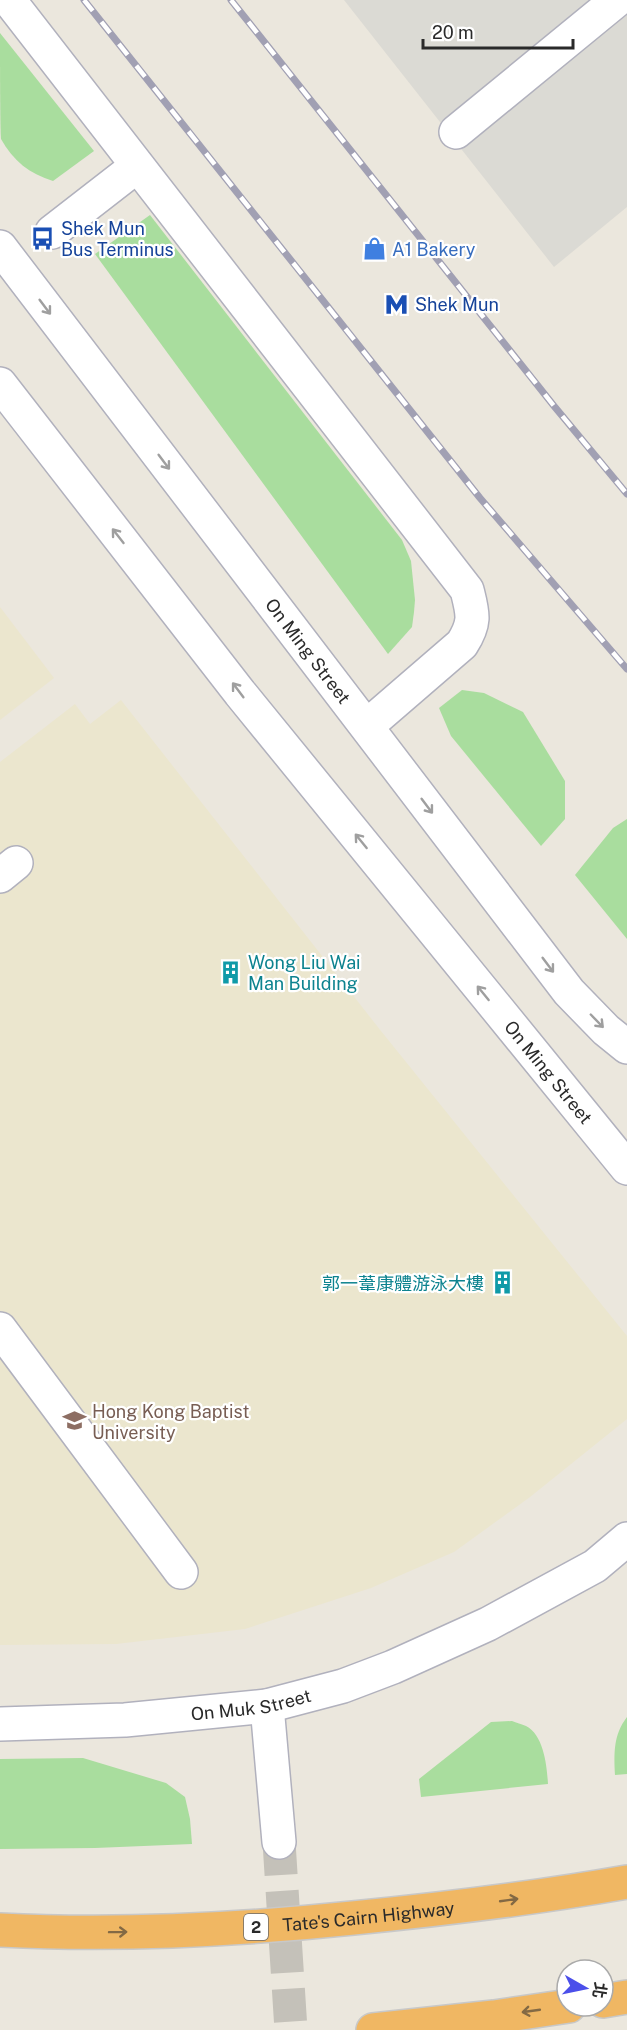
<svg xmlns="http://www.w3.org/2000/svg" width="627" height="2030" viewBox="0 0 627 2030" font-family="'Public Sans','Noto Sans TC',sans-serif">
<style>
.education{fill:#ebe6ce}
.green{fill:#a9dd9e}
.plaza{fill:#dbdad4}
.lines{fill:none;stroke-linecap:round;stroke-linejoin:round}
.minor-tunnel{stroke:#c4c1b9;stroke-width:33;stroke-dasharray:33 16;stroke-linecap:butt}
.minor-casing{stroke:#b1b1bd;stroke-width:36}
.highway-casing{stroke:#c8c8c8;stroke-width:36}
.minor{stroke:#fff;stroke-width:33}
.highway{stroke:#f0b763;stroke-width:33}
.rail-casing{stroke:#a1a0b3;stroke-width:7}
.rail{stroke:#fff;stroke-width:4.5;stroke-dasharray:14;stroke-linecap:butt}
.oneway{stroke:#9f9f9f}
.oneway2{stroke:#836944}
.labels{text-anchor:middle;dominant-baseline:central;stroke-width:4.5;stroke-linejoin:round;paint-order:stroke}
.shield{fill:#fff;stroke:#6a6a6a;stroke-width:1.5}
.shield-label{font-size:16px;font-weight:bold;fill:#2a2a2a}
.transit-label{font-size:18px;fill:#164399;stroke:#fff;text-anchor:start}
.shop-label{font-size:18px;fill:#366cbe;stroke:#fff;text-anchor:start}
.street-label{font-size:18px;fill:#2a2a2a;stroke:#fff}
.culture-label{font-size:18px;fill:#0d838f;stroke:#fff;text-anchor:start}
.education-label{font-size:18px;fill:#785e54;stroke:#fff;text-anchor:start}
</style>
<rect width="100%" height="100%" fill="#ebe7dd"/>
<!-- education -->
<g class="education">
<polygon points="0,607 54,678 0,720"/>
<polygon points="121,700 381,1031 627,1336 627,1419 530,1497 454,1552 371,1588 245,1629 116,1644 0,1645 0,762 75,704 90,724"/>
</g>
<!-- green -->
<g class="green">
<path d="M0,33L94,151L53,181C30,174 13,161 1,139C0,130 0,49 0,33Z"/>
<polygon points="150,215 402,540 411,561 415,600 414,612 412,627 388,654 95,254"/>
<polygon points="462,690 484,693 523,712 565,781 565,819 541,846 451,736 439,708"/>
<polygon points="627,819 627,939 575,875 613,828"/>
<path d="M627,1717V1774L615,1775C614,1754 613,1735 627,1717Z"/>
<path d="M512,1721C516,1723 522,1724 526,1726C544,1735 547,1767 548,1784L421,1797L419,1779L491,1722Z"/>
<polygon points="83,1758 166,1783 185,1797 190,1819 192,1844 95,1848 0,1849 0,1759"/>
</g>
<!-- plaza -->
<polygon class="plaza" points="344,0 627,0 627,207 554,267"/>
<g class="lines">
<!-- minor-tunnel -->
<polyline class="minor-tunnel" points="279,1842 291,2030"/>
<defs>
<g id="minor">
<path d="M9,0L467,590C473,614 476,622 462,644L367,726"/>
<polyline points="456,132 617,0"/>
<polyline points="52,232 137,166"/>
<path id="s1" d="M0,247L569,992L606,1030L627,1047"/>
<path id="s2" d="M0,384L240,693L627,1168"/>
<polyline points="0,876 16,863"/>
<polyline points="0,1329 181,1572"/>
<polyline points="267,1706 279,1842"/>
<path id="s3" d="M0,1724L125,1720L267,1706L343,1686L393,1667L488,1624L595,1566L627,1539"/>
</g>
<g id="highway">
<path id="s4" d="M0,1930C118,1936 236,1930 353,1918C445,1909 536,1898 627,1882"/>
<polyline points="603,2001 627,1997"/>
<polyline points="373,2030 494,2017 569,2006"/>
</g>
</defs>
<!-- minor casing -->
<use href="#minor" class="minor-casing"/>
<!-- highway casing -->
<use href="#highway" class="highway-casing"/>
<!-- minor -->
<use href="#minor" class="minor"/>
<!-- highway -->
<use href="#highway" class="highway"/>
<defs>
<g id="rail">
<polyline points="84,0 480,498 627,669"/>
<polyline points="231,0 554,406 627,494"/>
</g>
</defs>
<!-- rail casing -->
<use href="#rail" class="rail-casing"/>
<!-- rail -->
<use href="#rail" class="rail"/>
</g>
<!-- one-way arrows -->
<defs><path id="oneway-shaft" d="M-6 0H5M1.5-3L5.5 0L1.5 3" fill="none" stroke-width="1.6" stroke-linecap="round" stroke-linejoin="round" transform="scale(1.5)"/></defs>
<g class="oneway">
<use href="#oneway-shaft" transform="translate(45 307) rotate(53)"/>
<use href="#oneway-shaft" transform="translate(164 462) rotate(53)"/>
<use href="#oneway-shaft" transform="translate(118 536) rotate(-128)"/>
<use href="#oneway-shaft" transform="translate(238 690) rotate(-127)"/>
<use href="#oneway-shaft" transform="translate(427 806) rotate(53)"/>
<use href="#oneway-shaft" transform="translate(361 841) rotate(-129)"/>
<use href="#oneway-shaft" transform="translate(548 965) rotate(53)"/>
<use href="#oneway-shaft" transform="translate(483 993) rotate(-129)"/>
<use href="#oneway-shaft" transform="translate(597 1021) rotate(46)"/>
</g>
<g class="oneway2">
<use href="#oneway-shaft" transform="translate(509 1900) rotate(-8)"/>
<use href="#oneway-shaft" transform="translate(118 1932) rotate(-1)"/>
<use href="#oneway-shaft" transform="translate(531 2011) rotate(172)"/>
</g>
<!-- icons -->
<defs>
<symbol id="bus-bare" viewBox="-9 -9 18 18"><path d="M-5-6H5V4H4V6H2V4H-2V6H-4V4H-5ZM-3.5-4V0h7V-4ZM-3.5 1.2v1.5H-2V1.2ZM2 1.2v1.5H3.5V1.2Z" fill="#1a4fb4" stroke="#fff" stroke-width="2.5" paint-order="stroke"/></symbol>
<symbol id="shop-bare" viewBox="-9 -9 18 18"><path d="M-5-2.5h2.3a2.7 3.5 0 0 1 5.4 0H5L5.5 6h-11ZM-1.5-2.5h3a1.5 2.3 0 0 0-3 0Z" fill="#3f7fe0" stroke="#fff" stroke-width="2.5" paint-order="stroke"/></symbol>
<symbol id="metro-bare" viewBox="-9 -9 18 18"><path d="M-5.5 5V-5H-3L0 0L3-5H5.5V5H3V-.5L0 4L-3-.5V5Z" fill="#1a4fb4" stroke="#fff" stroke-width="2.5" paint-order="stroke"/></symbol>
<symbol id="building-bare" viewBox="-9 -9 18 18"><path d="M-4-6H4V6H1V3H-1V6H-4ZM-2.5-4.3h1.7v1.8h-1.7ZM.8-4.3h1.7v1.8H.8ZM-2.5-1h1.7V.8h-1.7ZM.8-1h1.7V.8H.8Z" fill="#0f9aa8" stroke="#fff" stroke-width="2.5" paint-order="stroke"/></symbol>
<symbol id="university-bare" viewBox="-9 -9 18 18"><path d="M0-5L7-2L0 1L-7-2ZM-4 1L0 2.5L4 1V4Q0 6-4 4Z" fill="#8d6e63" stroke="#fff" stroke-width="2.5" paint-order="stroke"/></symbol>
</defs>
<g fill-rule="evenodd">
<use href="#bus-bare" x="26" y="222" width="33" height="33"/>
<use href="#shop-bare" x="358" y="232" width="33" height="33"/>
<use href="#metro-bare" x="380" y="288" width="33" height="33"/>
<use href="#building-bare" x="214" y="956" width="33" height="33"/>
<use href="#building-bare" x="486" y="1266" width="33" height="33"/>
<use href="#university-bare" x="58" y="1404" width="33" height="33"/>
</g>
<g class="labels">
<!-- shield labels -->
<rect class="shield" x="244" y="1914" width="24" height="26" rx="4.5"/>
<g class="shield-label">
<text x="256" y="1927">2</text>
</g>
<!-- transit labels -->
<g class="transit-label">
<text x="61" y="228">Shek Mun<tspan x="61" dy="21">Bus Terminus</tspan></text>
<text x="415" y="304">Shek Mun</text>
</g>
<!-- shop labels -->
<g class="shop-label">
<text x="392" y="249">A1 Bakery</text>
</g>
<!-- street labels -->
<g class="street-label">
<text stroke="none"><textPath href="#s1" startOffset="508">On Ming Street</textPath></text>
<text stroke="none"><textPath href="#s2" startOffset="880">On Ming Street</textPath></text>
<text stroke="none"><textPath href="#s3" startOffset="252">On Muk Street</textPath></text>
<text stroke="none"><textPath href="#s4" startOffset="369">Tate's Cairn Highway</textPath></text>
</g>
<!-- culture labels -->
<g class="culture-label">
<text x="248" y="962">Wong Liu Wai<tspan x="248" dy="21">Man Building</tspan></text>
<text x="484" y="1283" text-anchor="end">郭一葦康體游泳大樓</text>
</g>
<!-- education labels -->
<g class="education-label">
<text x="92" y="1411">Hong Kong Baptist<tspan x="92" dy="21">University</tspan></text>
</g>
</g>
<!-- north arrow -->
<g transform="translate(585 1988) rotate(99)"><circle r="28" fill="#ffffff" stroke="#aaaaaa" stroke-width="1.5"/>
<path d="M0-4.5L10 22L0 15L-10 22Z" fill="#4b4fea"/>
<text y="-9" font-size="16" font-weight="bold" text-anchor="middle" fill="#2a2a2a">北</text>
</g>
<!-- scale -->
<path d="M423 39v9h150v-9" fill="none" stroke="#2a2a2a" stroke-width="3"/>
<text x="432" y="39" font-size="18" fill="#2a2a2a" stroke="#ffffff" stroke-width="4.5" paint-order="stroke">20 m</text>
</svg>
